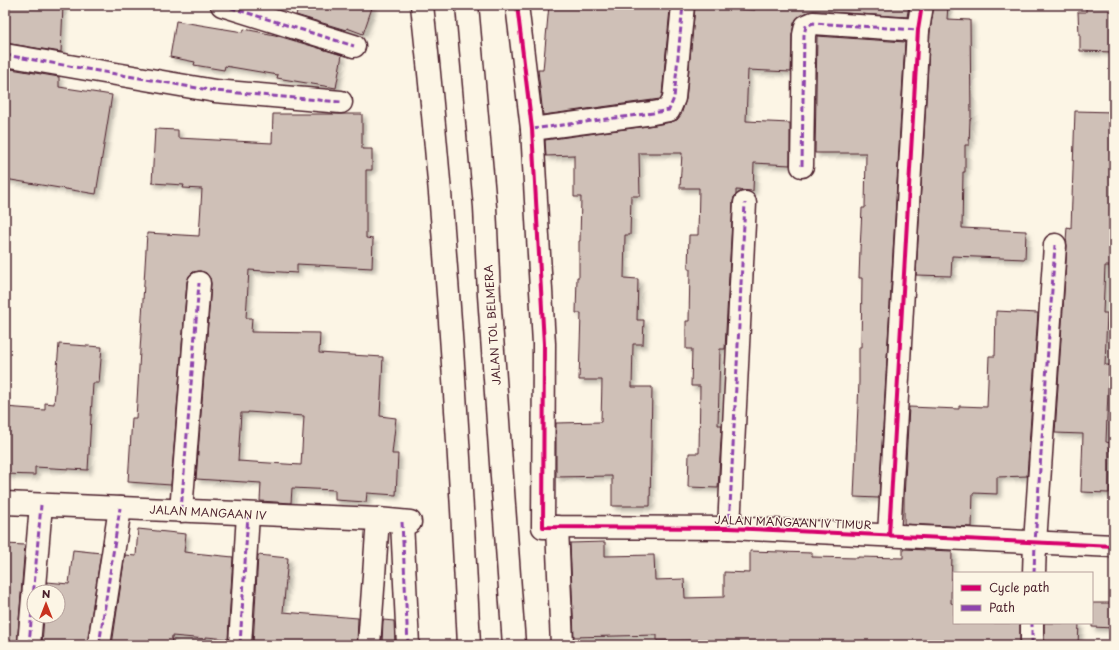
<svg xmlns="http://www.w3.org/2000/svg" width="1119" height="650" viewBox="0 0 1119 650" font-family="'Playpen Sans',sans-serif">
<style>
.building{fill:#cfc0b7;stroke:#4a1f2b;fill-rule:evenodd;filter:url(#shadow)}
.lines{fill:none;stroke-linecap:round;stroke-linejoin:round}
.street-casing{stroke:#4a1f2b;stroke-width:25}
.highway-casing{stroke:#4a1f2b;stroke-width:25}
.street{stroke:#fcf5e5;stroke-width:22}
.highway{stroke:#fcf5e5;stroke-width:22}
.quiet{stroke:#8e44ad;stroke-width:3;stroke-dasharray:6 3;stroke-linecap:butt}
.cycleway-casing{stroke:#fcf5e5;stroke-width:6}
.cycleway{stroke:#d6006c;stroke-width:4}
.labels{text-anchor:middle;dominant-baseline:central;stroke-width:3;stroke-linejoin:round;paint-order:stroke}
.street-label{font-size:11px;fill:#4a1f2b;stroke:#fcf5e5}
</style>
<defs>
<filter id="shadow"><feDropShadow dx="3.5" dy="3.5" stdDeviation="2" flood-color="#0004"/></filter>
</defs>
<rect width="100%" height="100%" fill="#fcf5e5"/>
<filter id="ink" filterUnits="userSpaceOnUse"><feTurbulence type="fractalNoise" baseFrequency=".025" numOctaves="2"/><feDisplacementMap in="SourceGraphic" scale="8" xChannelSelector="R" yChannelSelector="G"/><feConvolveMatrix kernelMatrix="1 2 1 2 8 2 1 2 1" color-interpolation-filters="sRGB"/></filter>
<g filter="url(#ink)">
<!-- building -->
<g class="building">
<polygon points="5,5 63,5 61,52 5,43"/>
<polygon points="299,5 373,5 363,34 347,28 346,30 296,15"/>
<polygon points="549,5 620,5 670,9 662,95 660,99 543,115 538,70 543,70"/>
<polygon points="755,5 909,5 907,17 814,11 808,12 797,18 794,23 792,35 791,72 748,70 746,121 790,123 790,165 754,163 753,191 736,190 736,195 734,197 733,202 725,349 720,349 718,425 722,425 718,488 688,487 689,453 699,453 700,386 691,386 692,349 686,349 686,321 689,321 690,269 688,269 689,235 698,235 699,188 680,188 682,153 639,153 640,196 631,196 630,235 625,235 624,278 638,279 637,320 644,320 643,344 633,344 632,387 652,387 650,506 612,506 612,476 556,477 556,423 601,422 602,380 579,380 581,313 576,313 577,277 579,277 579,241 580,241 581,197 574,197 574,155 546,156 545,140 655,125 671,122 677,120 681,115 686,99 695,7 755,10"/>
<polygon points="934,5 948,5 947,19 970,20 971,119 970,119 969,145 965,145 965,172 963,172 962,228 1026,231 1025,259 952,256 951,276 916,275 930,31"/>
<polygon points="1086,5 1114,5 1114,52 1080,51 1080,35 1079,35 1078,12 1086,12"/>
<polygon points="176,21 243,32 244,29 275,35 342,55 336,88 277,78 278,75 225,66 224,70 194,65 195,62 170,57"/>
<polygon points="817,36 905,42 879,498 854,497 859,382 859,347 861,347 862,278 859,278 860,250 862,208 865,208 866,153 815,153"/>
<polygon points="5,68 59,77 59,87 112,95 96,194 5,179"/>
<polygon points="1075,111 1114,112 1113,266 1105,266 1103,313 1107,313 1105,365 1109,365 1106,442 1110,443 1109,493 1081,492 1083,434 1055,433 1067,246 1066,241 1067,227 1071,228"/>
<path d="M273,114H362V149H372V170H366V238L373,239L372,268L297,264V273L249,270L246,318H252L251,332L320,333L319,353L383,357L380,416L396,418L392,454H398L396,495L367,493L366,502L335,500V490L292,488L291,503L260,501L261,483L196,479L211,284L210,278L206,273L200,271L193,272L189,276L187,282L171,485L128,482L132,418H136L147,233L199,236L202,189L183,188L184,185L152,183L155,129L178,130V138L272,143ZM248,412L304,416L301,465L238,461L241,413H248Z"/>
<polygon points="996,311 1038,313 1027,476 997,477 997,494 973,493 972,527 904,524 904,498 909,407 959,409 959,406 987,407 989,356 995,356"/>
<polygon points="59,344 102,347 99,383 93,383 88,470 35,467 35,475 5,474 5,407 45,410 45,403 54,404"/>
<polygon points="138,529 186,534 184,552 233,557 228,639 206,637 206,639 172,636 171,645 112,645 125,555 136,556"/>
<polygon points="605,542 605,556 654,555 655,580 684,579 685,598 724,597 724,572 750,573 750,551 812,553 812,557 858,558 858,557 903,558 903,549 952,551 951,603 954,604 954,623 1020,623 1020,645 700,645 700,640 657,641 657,635 574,637 570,543"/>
<polygon points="5,544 25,545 17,645 5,645"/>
<polygon points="73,550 101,553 87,645 42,645 44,616 58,616 58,592 46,592 47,582 69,584"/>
<polygon points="258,555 288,558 283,612 358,618 357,645 253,645"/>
<polygon points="1092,603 1114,603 1114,628 1092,627"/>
<polygon points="383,620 394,621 395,645 382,645"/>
<polygon points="1044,623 1079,623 1078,645 1044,645"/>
</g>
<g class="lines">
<defs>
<g id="street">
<polyline points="222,5 354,46"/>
<polyline points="517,5 532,129 544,344 543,527 729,528 1114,546"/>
<polyline points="5,55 215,91 341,102"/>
<polyline points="532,129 653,113 669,110 674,98 683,5"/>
<polyline points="802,166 804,35 806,26 813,23 918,30"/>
<polyline points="5,503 378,519 410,522"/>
<polyline points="181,511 199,283"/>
<polyline points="402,522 408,645"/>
<polyline points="557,527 562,645"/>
<polyline points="729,528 745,203"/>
<polyline points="889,535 918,30 922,5"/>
<polyline points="1034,573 1035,543 1055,245"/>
<polyline points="29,645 41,505"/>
<polyline points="99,645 120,508"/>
<polyline points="240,645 248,514"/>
<polyline points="369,645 378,519"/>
<polyline points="1032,645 1032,623"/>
</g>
<g id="highway">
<path d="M422,5C445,218 459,431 469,645"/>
<polyline points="467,5 485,207 489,295 514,645"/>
</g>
</defs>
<!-- street casing -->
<use href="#street" class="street-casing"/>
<!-- highway casing -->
<use href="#highway" class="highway-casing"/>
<!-- street -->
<use href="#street" class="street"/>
<!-- highway -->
<use href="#highway" class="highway"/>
<!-- quiet -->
<g class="quiet">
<polyline points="222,5 354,46"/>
<polyline points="5,55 215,91 341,102"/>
<polyline points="532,129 653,113 669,110 674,98 683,5"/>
<polyline points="802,166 804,35 806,26 813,23 918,30"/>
<polyline points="181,511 199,283"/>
<polyline points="402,522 408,645"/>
<polyline points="729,528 745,203"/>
<polyline points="1034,573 1035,543 1055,245"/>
<polyline points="29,645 41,505"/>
<polyline points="99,645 120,508"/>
<polyline points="240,645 248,514"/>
<polyline points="1032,645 1032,623"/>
</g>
<defs>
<g id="cycleway">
<polyline points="517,5 532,129 544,344 543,527 729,528 1114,546"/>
<polyline points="889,535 918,30 922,5"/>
</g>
</defs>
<!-- cycleway casing -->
<use href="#cycleway" class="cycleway-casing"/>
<!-- cycleway -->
<use href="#cycleway" class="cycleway"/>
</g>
</g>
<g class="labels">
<!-- street labels -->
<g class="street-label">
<text transform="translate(492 325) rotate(-94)">JALAN TOL BELMERA</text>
<text transform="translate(208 512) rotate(3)">JALAN MANGAAN IV</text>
<text transform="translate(793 522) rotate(2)">JALAN MANGAAN IV TIMUR</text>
</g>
</g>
<!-- margin -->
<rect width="1119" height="650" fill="none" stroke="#fcf5e5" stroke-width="20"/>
<rect x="10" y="10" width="1099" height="630" fill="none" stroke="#4a1f2b" stroke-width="1.5" filter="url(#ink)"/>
<!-- legend -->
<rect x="953" y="572" width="140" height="52" fill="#fcf5e5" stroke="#b59f9b"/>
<rect x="961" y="585" width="20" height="6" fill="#d6006c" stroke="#b59f9b"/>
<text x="989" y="592" font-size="12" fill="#4a1f2b">Cycle path</text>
<rect x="961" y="605" width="20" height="6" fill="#8e44ad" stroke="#b59f9b"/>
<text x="989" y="612" font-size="12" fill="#4a1f2b">Path</text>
<!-- north arrow -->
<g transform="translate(46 604)"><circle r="19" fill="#fcf5e5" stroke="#b59f9b"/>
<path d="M0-3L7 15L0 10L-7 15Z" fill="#c8321e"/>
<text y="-6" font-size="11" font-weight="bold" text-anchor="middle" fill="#4a1f2b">N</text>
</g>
</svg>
